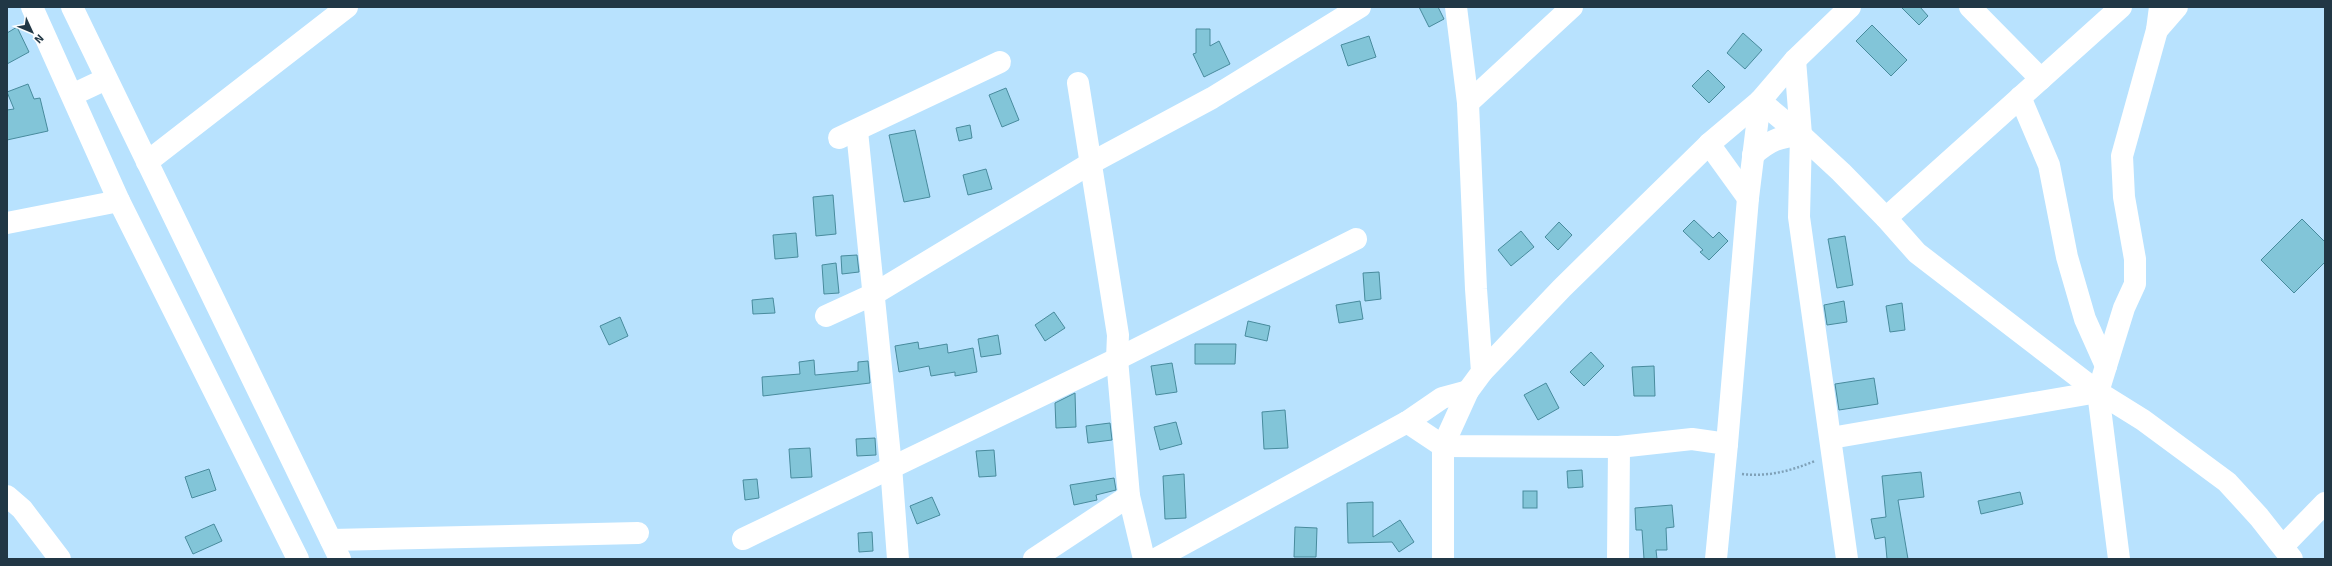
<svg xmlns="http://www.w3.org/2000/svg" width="2332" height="566" viewBox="0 0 2332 566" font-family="Signika,sans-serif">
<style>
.building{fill:#82c5d8;stroke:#488b9d}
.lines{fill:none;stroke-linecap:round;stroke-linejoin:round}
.path{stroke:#7fa1b8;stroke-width:2.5;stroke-dasharray:2 2;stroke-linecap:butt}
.minor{stroke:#fff;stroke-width:22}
</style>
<rect width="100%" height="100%" fill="#b8e2fe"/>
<!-- building -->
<g class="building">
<polygon points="1419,7 1438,7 1444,19 1429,27"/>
<polygon points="1901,7 1920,7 1928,16 1919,25"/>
<polygon points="1872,25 1907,60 1891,76 1856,41"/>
<polygon points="17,27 29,52 7,64 7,33"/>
<polygon points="1196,29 1210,29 1210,46 1219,41 1230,64 1204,77 1193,54 1196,53"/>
<polygon points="1743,33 1762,50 1745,69 1727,53"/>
<polygon points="1369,36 1376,57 1348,66 1341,45"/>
<polygon points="1708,70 1725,87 1709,103 1692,86"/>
<polygon points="28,84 34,99 40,98 48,131 7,140 7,110 14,109 7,92"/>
<polygon points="1006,88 1019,120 1002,127 989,95"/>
<polygon points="970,125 972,138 959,141 956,128"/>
<polygon points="915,130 930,197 904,202 889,135"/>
<polygon points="986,169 992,189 968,195 963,175"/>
<polygon points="833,195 836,234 816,236 813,197"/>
<polygon points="2302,219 2325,242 2325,262 2294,293 2261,260"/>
<polygon points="1694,220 1713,238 1719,232 1728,241 1709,260 1700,252 1703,250 1683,231"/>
<polygon points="1559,222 1572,235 1558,250 1545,237"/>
<polygon points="1521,231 1534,247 1511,266 1498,250"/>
<polygon points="796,233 798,257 775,259 773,235"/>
<polygon points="1845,236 1853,285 1837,288 1828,239"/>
<polygon points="857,255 859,272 842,274 841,256"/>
<polygon points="836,263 839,293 824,294 822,265"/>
<polygon points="1379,272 1381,299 1365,301 1363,273"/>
<polygon points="773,298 775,313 753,314 752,300"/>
<polygon points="1360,301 1363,319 1339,323 1336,305"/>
<polygon points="1844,301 1847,322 1827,325 1824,305"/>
<polygon points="1902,303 1905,330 1890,332 1886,306"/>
<polygon points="1054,312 1065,328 1045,341 1035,325"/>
<polygon points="620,317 628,336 609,345 600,326"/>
<polygon points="1248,321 1270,326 1267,341 1245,336"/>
<polygon points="998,335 1001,354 981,357 978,339"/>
<polygon points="918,342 919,349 947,344 948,353 973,348 977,372 955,376 955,372 931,376 929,366 899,372 895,346"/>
<polygon points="1195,344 1236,344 1235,364 1195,364"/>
<polygon points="1591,352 1604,366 1584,386 1570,372"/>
<polygon points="814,360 815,375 858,371 858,362 868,361 870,383 763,396 762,377 800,374 799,362"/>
<polygon points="1172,363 1177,392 1156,395 1151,366"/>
<polygon points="1654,366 1655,396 1634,396 1632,367"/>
<polygon points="1874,378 1878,404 1839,410 1835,384"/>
<polygon points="1546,383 1559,408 1538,420 1524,395"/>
<polygon points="1075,393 1076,427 1056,428 1055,403"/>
<polygon points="1285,410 1288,448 1264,449 1262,412"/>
<polygon points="1176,422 1182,444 1160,450 1154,427"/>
<polygon points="1110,423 1112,440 1088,443 1086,426"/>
<polygon points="875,438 876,455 857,456 856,439"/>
<polygon points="810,448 812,477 791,478 789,449"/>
<polygon points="994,450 996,476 979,477 976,451"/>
<polygon points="209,469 216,490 192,498 185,477"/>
<polygon points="1582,470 1583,487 1568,488 1567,471"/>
<polygon points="1921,472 1924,497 1898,500 1908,559 1887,559 1885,537 1875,539 1871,519 1886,517 1882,476"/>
<polygon points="1184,474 1186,518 1165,519 1163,476"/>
<polygon points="1114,478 1116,490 1096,495 1097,500 1074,505 1070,485"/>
<polygon points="757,479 759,498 745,500 743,480"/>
<rect x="1523" y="491" width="14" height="17"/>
<polygon points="2020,492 2023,504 1981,514 1978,501"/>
<polygon points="932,497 940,515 917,524 910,506"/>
<polygon points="1373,502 1373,537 1400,520 1414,542 1399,552 1392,542 1348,543 1347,503"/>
<polygon points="1672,505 1674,527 1666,528 1667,550 1656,550 1657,559 1644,559 1642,530 1636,530 1635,508"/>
<polygon points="214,524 222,541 193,554 185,537"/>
<polygon points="1295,527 1317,528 1316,557 1294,557"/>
<polygon points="872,532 873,551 859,552 858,533"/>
</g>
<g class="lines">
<!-- path -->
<path class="path" d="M1742,474C1769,477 1790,471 1815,461"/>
<!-- minor -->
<g class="minor">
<polyline points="32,7 119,201 298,559"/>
<polyline points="72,7 340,559"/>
<polyline points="1970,7 2041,79"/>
<polyline points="2157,30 2177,7"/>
<polyline points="1795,60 1801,135 1799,217 1847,559"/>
<polyline points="1078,83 1118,335 1117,359 1129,496 1144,559"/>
<polyline points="72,95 106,79"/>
<polyline points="2020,97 2049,165 2067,257 2085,319 2106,366"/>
<polyline points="1760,101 1801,135 1841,172 1886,218 1917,253 2098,392 2143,420 2227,482 2259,517 2292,559"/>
<polyline points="1468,103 1572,7"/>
<polyline points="857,131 891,466 898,559"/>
<polyline points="839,138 1000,62"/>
<polyline points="1709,144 1748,198"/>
<path d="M1753,155C1770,140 1779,137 1801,135"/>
<polyline points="147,162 347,7"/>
<polyline points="1886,218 2121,7"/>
<polyline points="7,223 119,201"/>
<polyline points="826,316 874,294 1091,163 1212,98 1360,7"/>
<polyline points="1482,372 1562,288 1709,144 1760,101 1795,60 1850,7"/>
<polyline points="1407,422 1443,446 1619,447 1692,439 1727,444 1716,559"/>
<polyline points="1831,438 2098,392"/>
<polyline points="1727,444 1748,198 1760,101"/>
<polyline points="7,496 22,509 60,559"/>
<polyline points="743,539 1117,359 1356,239"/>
<polyline points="331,540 638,533"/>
<polyline points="2283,546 2325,503"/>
<polyline points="1034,559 1129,496"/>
<polyline points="1156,559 1407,422 1442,398 1468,391"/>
<polyline points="1443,559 1443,446 1468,391 1482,372 1476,289 1468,103 1456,7"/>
<polyline points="1618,559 1619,447"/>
<polyline points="2119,559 2098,392 2124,308 2135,284 2135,259 2124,197 2122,156 2157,30 2160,7"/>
</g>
</g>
<!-- border -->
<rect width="2332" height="566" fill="none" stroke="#213745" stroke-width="16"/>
<!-- north arrow -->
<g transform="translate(32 32) rotate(134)" stroke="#fdfdfd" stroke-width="3" paint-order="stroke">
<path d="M0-3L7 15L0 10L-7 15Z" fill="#213745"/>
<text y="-6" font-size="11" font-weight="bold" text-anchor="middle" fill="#213745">N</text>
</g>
</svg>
